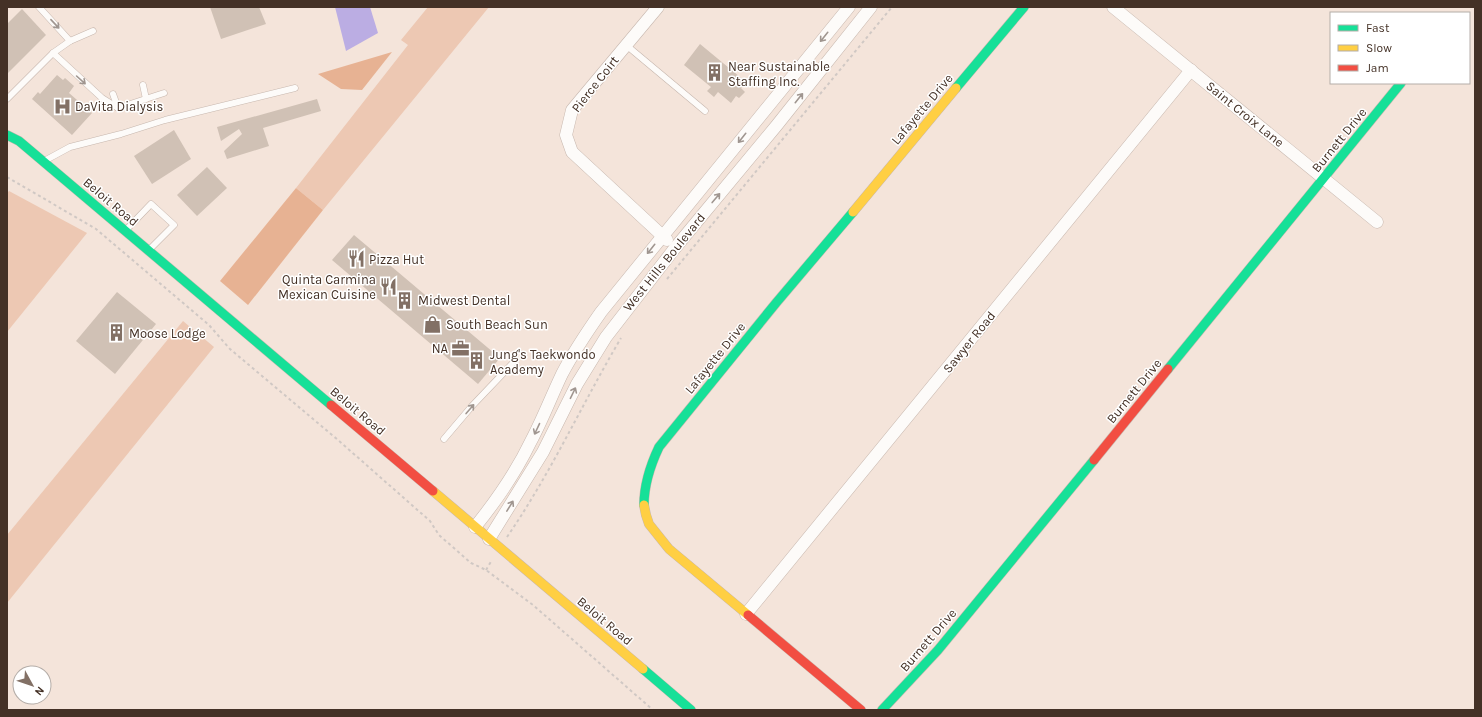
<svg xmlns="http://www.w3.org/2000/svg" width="1482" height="717" viewBox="0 0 1482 717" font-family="Karla,sans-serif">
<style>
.green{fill:#edc8b3}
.forest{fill:#e7b293}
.water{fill:#bbade3}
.building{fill:#d0c1b5}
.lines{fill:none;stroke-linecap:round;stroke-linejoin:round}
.lane-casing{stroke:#c7b7ae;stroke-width:7}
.street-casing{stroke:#c7b7ae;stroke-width:13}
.fast-casing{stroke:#c7b7ae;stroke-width:10}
.slow-casing{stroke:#c7b7ae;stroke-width:10}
.jam-casing{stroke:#c7b7ae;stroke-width:10}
.path{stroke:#d0c8c4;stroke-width:2;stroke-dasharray:3 3;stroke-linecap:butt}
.lane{stroke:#fdfbf9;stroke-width:6}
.street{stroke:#fdfbf9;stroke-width:12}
.fast{stroke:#16e098;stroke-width:9}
.slow{stroke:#ffcf43;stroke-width:9}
.jam{stroke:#f24e42;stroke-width:9}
.oneway{stroke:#a09690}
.labels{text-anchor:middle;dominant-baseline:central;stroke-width:3;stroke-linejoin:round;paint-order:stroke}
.poi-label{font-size:13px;fill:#443126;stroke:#fff;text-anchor:start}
.street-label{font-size:13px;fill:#443126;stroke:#fff}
</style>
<rect width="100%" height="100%" fill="#f4e4da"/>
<!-- green -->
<g class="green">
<polygon points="428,7 489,7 323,210 296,188 408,45 401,40"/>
<polygon points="9,191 87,233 7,332 7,193"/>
<polygon points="183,321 214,347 7,603 7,535"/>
</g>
<!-- forest -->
<g class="forest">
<polygon points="392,52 362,90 341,89 318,74"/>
<polygon points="296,188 323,210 248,305 220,281"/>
</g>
<!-- water -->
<polygon class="water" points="335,7 370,7 378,33 346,51"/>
<!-- building -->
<g class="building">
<polygon points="210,7 259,7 266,24 221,39"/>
<polygon points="22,9 46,35 7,74 7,24"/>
<polygon points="700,44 746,82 741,88 745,92 739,98 736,96 731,103 718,92 714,97 707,91 711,87 684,65"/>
<polygon points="57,75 63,80 65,78 74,86 69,93 92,113 72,135 32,99 38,92 40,94"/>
<polygon points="317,99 321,111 263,128 269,146 227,159 224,151 242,134 239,129 221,141 217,127"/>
<polygon points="174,130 191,159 152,184 134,156"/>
<polygon points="207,167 227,188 197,216 177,195"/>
<polygon points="354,235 500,358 478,384 332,260"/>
<polygon points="117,292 156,324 115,374 76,341"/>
</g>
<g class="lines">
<defs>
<g id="lane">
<polyline points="39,7 70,41"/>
<polyline points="626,45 705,111"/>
<polyline points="53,53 102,98 118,108"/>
<polyline points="143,85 146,99"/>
<polyline points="113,94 118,108 164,93"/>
<polyline points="7,99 53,53 70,41 93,31"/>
<polyline points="46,160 70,147 121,134 165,120 295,88"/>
<polyline points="127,229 151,204 174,225 149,250"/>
<polyline points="444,439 472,406 512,364"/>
</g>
<g id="street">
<polyline points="658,7 572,110 566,135 572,152 667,240"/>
<polyline points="1113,7 1377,222"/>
<path d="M475,527C496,501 515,474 530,443C542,421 551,397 562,374C573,353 587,332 601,312L849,7"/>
<polyline points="489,539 543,452 577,384 606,337 675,248 777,125 871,7"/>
<polyline points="746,614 1191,70"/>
</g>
<g id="fast">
<polyline points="956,88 1024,7"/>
<polyline points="7,135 19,141 331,405"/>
<polyline points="1168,369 1401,83"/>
<path d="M644,505C644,484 650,466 659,447L776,303L853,212"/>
<polyline points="643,669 691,710"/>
<polyline points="882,710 938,650 1094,460"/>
</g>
<g id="slow">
<polyline points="853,212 956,88"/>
<polyline points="433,491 643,669"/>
<polyline points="644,505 646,515 649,524 669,549 748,615"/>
</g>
<g id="jam">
<polyline points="331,405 433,491"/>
<polyline points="1094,460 1168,369"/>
<polyline points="748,615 861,710"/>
</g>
</defs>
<!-- lane casing -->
<use href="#lane" class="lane-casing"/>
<!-- street casing -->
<use href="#street" class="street-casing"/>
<!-- fast casing -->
<use href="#fast" class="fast-casing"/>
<!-- slow casing -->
<use href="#slow" class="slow-casing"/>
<!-- jam casing -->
<use href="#jam" class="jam-casing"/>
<!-- path -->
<g class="path">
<polyline points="7,177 96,229 209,325 230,349 338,440 430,521 439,535 471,563 486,570 533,605 653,710"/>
<polyline points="667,279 892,7"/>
<path d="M507,537C551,473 582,404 621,338"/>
<polyline points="486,570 492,560"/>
</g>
<!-- lane -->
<use href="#lane" class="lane"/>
<!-- street -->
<use href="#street" class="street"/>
<!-- fast -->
<use href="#fast" class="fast"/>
<!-- slow -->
<use href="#slow" class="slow"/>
<!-- jam -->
<use href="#jam" class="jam"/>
</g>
<!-- one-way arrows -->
<defs><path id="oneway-shaft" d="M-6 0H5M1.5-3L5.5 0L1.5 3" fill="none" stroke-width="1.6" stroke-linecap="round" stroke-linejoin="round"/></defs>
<g class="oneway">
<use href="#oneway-shaft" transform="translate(55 24) rotate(47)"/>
<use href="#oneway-shaft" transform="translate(824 37) rotate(129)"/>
<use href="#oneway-shaft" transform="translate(81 80) rotate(42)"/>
<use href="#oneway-shaft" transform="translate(799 98) rotate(-51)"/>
<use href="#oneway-shaft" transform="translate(742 138) rotate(129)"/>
<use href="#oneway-shaft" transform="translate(716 198) rotate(-50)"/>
<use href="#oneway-shaft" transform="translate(651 249) rotate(129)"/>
<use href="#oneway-shaft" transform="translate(573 393) rotate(-64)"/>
<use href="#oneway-shaft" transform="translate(470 409) rotate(-49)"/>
<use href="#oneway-shaft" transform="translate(537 429) rotate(115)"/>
<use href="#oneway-shaft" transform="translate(510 506) rotate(-58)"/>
</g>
<!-- icons -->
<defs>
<symbol id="building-bare" viewBox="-9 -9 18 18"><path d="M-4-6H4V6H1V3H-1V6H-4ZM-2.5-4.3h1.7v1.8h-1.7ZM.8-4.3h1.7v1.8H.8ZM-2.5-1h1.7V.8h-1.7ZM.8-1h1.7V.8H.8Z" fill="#827065" stroke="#fff" stroke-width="2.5" paint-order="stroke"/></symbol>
<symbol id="hospital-bare" viewBox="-9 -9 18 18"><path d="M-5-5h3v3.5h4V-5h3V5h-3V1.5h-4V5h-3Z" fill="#827065" stroke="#fff" stroke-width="2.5" paint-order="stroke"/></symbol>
<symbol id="restaurant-bare" viewBox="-9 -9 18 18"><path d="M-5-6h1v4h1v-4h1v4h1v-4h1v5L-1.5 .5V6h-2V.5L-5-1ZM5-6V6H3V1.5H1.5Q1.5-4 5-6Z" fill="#827065" stroke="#fff" stroke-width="2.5" paint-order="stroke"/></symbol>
<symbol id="shop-bare" viewBox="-9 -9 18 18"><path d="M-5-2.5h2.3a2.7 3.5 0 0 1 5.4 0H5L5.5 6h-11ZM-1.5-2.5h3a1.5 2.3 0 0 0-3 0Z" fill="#827065" stroke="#fff" stroke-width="2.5" paint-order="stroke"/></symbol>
<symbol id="office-bare" viewBox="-9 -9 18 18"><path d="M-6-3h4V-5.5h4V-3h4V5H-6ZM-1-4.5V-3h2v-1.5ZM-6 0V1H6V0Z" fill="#827065" stroke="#fff" stroke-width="2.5" paint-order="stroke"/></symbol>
</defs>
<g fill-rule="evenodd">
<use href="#building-bare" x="702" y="60" width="25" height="25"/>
<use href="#hospital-bare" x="50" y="94" width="25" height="25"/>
<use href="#restaurant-bare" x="344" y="246" width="25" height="25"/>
<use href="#restaurant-bare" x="376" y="274" width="25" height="25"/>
<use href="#building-bare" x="392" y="288" width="25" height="25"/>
<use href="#shop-bare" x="420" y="312" width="25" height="25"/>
<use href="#building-bare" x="104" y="320" width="25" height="25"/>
<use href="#office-bare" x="448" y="336" width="25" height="25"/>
<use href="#building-bare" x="464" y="348" width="25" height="25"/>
</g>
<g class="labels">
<!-- poi labels -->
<g class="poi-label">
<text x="728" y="66">Near Sustainable<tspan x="728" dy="15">Staffing Inc.</tspan></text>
<text x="75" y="106">DaVita Dialysis</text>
<text x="369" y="259">Pizza Hut</text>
<text x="376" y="279" text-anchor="end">Quinta Carmina<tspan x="376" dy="15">Mexican Cuisine</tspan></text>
<text x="418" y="300">Midwest Dental</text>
<text x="446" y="324">South Beach Sun</text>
<text x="129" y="333">Moose Lodge</text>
<text x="448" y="348" text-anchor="end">NA</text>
<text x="490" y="354">Jung's Taekwondo<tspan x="490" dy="15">Academy</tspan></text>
</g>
<!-- street labels -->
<g class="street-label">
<text transform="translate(595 84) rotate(-52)">Pierce Coirt</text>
<text transform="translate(922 109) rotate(-50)">Lafayette Drive</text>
<text transform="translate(1245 114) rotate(39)">Saint Croix Lane</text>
<text transform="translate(1339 140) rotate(-51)">Burnett Drive</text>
<text transform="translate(111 202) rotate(40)">Beloit Road</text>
<text transform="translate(664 262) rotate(-51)">West Hills Boulevard</text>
<text transform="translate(969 342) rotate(-51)">Sawyer Road</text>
<text transform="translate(715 358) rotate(-51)">Lafayette Drive</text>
<text transform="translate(1134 391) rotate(-51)">Burnett Drive</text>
<text transform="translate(358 411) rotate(40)">Beloit Road</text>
<text transform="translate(605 621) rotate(40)">Beloit Road</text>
<text transform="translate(928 640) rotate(-49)">Burnett Drive</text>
</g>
</g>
<!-- border -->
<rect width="1482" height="717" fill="none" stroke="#443126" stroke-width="16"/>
<!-- legend -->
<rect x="1330" y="12" width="140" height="72" fill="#ffffff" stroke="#b4ada8"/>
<rect x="1338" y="25" width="20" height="6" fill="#16e098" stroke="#b4ada8"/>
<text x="1366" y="32" font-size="12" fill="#443126">Fast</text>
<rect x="1338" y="45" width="20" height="6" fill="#ffcf43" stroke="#b4ada8"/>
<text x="1366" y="52" font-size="12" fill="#443126">Slow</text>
<rect x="1338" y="65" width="20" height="6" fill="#f24e42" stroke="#b4ada8"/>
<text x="1366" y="72" font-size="12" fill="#443126">Jam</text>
<!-- north arrow -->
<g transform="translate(32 685) rotate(130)"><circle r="19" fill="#ffffff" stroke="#b4ada8"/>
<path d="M0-3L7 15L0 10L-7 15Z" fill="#827065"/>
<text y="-6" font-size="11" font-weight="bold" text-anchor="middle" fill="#443126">N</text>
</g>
</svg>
